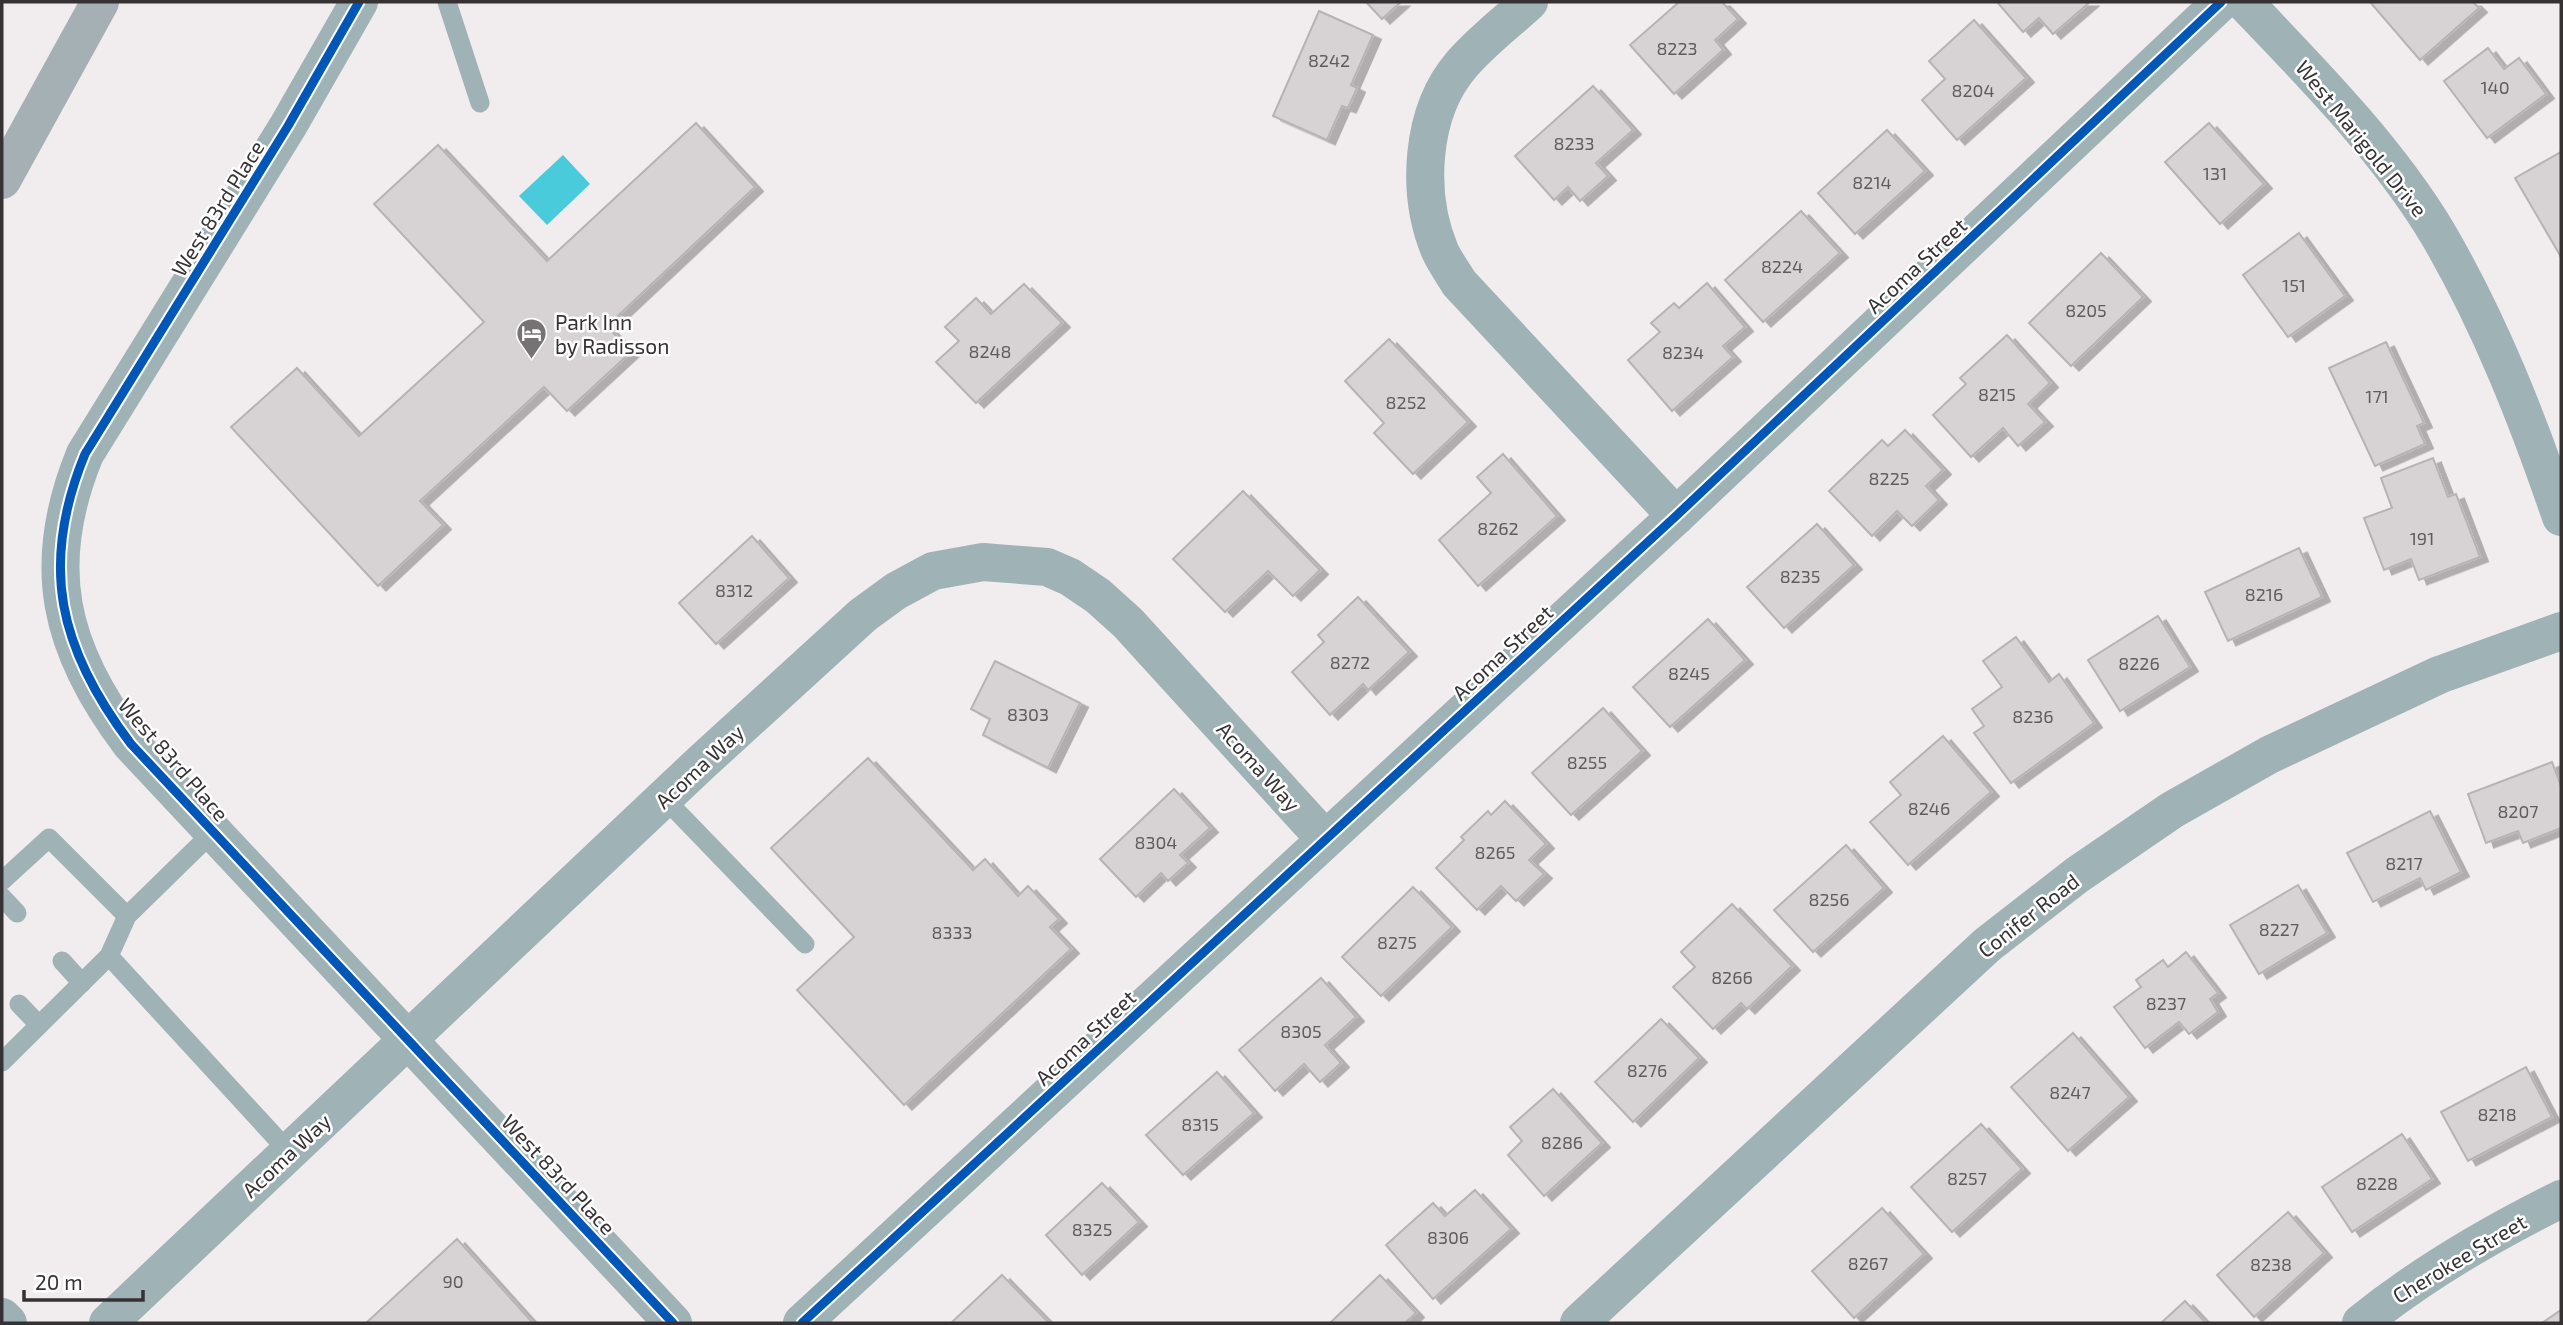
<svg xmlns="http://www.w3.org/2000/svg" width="2563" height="1325" viewBox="0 0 2563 1325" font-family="'Exo 2',sans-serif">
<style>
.water{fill:#49cbdc}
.building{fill:#d7d2d4;stroke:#b7b3b4;stroke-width:2;filter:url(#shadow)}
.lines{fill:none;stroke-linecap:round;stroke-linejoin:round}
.service{stroke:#9fb3b7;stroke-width:19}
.minor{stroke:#9fb3b7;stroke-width:38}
.tertiary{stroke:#9fb3b7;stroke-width:38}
.secondary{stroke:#9db0b4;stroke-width:38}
.motorway{stroke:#a4b0b4;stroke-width:38}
.cycleway-casing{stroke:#fff;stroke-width:13}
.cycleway{stroke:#0057b8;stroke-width:9}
.labels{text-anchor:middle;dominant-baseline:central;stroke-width:5;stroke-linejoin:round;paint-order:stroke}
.number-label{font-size:18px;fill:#605c5e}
.street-label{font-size:21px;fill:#363234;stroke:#fff}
.poi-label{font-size:21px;fill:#363234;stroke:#fff;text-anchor:start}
</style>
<defs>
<filter id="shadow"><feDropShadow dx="8" dy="4.5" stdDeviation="0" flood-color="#0004"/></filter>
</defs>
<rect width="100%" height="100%" fill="#f1ecee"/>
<!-- water -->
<polygon class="water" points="563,155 590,184 547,225 519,196"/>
<!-- building -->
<g class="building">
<polygon points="1366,2 1401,2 1382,19"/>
<polygon points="1679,2 1722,2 1738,19 1715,40 1723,50 1674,94 1630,45"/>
<polygon points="1997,2 2090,2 2053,34 2039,18 2023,32"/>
<polygon points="2370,2 2473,2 2479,8 2420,60"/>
<polygon points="1319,11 1373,35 1351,85 1357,88 1348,108 1342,106 1327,140 1273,116"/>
<polygon points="1974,20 2026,78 1957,140 1922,100 1945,79 1929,61"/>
<polygon points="2488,48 2504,69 2519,58 2546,94 2487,138 2444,81"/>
<polygon points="1593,86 1633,130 1596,163 1608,176 1580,201 1568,187 1554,200 1515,156"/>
<polygon points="696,123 755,187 607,326 631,352 567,411 544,387 420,501 443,525 378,586 231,427 297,368 359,436 484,322 374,204 438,145 547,261"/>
<polygon points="2209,123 2264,184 2220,224 2165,162"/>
<polygon points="1887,130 1925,171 1855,234 1818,193"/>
<polygon points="2561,152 2561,257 2515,178"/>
<polygon points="1801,211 1840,253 1763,322 1725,280"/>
<polygon points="2299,233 2345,296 2288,337 2243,275"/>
<polygon points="2101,253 2143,297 2071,366 2029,323"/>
<polygon points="1707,283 1745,327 1723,346 1733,357 1672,411 1628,360 1660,332 1651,323 1674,303 1679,308"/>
<polygon points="1024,284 1062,323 976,403 936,362 959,341 945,327 976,298 991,314"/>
<polygon points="2007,335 2050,383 2028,404 2045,422 2018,446 2003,428 1971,457 1933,415 1966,384 1960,378"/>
<polygon points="1389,339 1468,422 1413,474 1374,433 1384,423 1345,381"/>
<polygon points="2386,342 2424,423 2417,426 2425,444 2375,466 2329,368"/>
<polygon points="1905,430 1943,470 1926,486 1939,500 1912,526 1897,511 1872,536 1829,491 1882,440 1888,446"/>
<polygon points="1503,454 1557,516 1478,586 1439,540 1491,493 1477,477"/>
<polygon points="2433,458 2448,497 2456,494 2480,557 2419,580 2411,559 2384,570 2364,518 2392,508 2381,478"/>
<polygon points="1243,491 1320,570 1293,596 1268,571 1225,612 1173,559"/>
<polygon points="1817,524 1854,565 1784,628 1747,587"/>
<polygon points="752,536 789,578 716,644 679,603"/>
<polygon points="2299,548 2322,597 2228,641 2205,592"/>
<polygon points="1358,597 1409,652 1368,690 1363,684 1330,715 1292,672 1324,642 1318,635"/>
<polygon points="2158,616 2190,667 2120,711 2088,660"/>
<polygon points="1708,619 1745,660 1670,727 1633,687"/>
<polygon points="2016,637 2049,682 2059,674 2094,723 2011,783 1974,733 1984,726 1972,709 2002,687 1983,661"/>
<polygon points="995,661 1080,703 1048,768 983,735 990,719 971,709"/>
<polygon points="1603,708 1642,751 1571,815 1532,773"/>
<polygon points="1943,736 1991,792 1908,865 1870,822 1901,795 1890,782"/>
<polygon points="868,758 973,870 985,859 1018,896 1028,886 1059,919 1050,927 1071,949 904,1105 797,990 854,937 771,848"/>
<polygon points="2552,762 2561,786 2561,828 2523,843 2518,831 2486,843 2468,794"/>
<polygon points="1174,789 1210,828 1180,855 1188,863 1168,881 1161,873 1136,897 1100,859"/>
<polygon points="1505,801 1546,844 1529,860 1544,874 1516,901 1501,886 1477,910 1436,868 1464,840 1461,837 1488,811 1491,815"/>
<polygon points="2430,811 2461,872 2426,890 2420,878 2373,902 2347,853"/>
<polygon points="1846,845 1884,888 1813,952 1774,910"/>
<polygon points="2298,885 2327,933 2259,974 2230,925"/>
<polygon points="1413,887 1452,927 1381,996 1342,957"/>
<polygon points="1732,904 1792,966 1747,1009 1741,1003 1713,1029 1673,987 1695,967 1681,952"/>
<polygon points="2186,952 2218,993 2210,999 2218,1012 2189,1034 2179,1022 2145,1048 2114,1007 2141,987 2136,980 2163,960 2168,967"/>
<polygon points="1321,978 1356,1017 1325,1045 1341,1063 1320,1082 1304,1064 1275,1091 1239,1050"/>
<polygon points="1661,1019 1699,1058 1633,1122 1595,1082"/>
<polygon points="2073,1033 2129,1097 2068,1151 2011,1087"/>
<polygon points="2526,1067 2552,1117 2468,1161 2441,1112"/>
<polygon points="1217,1072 1254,1113 1183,1175 1146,1135"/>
<polygon points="1553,1089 1602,1143 1544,1196 1508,1155 1522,1141 1510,1127"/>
<polygon points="1981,1124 2022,1169 1952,1232 1911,1187"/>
<polygon points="2402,1134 2432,1179 2352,1232 2322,1187"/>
<polygon points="1102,1183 1139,1222 1082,1275 1046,1235"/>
<polygon points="1475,1190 1511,1229 1433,1299 1386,1245 1433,1203 1445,1216"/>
<polygon points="1882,1208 1924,1254 1854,1318 1812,1271"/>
<polygon points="2288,1212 2324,1253 2254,1317 2217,1275"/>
<polygon points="457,1239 533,1323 366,1323"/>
<polygon points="1002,1275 1049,1323 951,1323"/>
<polygon points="1380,1275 1416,1313 1405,1323 1330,1323"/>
<polygon points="2185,1301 2206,1323 2161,1323"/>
<polygon points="2561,1310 2561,1323 2542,1323"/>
</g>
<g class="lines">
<!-- service -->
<g class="service">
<polyline points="447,2 480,103"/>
<polyline points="664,798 805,944"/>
<polyline points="2,881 49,838 127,916"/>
<polyline points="2,897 17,913"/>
<polyline points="109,956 289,1152"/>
<polyline points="62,961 82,983"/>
<polyline points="19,1004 39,1025"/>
<polyline points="2,1062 109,956 127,916 213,832"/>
</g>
<!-- minor -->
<g class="minor">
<path d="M359,2L288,126L85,454C39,566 59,649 131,744L673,1323"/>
<path d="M1529,2C1507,22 1482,41 1462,64C1420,112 1416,194 1440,251C1445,262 1453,273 1459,283L1676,516"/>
<path d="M2244,2C2311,72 2388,150 2438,234C2490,323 2528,420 2561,517"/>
<polyline points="108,1323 702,762 863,615 896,591 933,571 983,562 1047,567 1070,577 1098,596 1128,623 1325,839"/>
<polyline points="802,1323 1676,516 2221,2"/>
<path d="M2361,1323C2423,1273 2490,1234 2561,1199"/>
</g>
<!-- tertiary -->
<polyline class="tertiary" points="1579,1323 1987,945 2077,875 2172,810 2269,755 2439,675 2561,631"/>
<!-- secondary -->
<polyline class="secondary" points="2,1317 8,1323"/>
<!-- motorway -->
<polyline class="motorway" points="2,180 100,2"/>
<defs>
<g id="cycleway">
<path d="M359,2L288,126L85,454C39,566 59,649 131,744L673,1323"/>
<polyline points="802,1323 1676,516 2221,2"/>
</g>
</defs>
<!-- cycleway casing -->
<use href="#cycleway" class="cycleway-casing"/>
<!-- cycleway -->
<use href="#cycleway" class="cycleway"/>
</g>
<!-- icons -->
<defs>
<symbol id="hotel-pin" viewBox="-11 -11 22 30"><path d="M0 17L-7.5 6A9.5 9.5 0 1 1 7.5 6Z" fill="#777375" stroke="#fff"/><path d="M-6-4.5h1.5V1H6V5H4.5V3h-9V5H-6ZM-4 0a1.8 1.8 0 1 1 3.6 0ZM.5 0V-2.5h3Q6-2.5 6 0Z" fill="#fff"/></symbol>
</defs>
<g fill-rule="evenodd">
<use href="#hotel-pin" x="514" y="316" width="35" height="47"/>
</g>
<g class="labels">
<!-- number labels -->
<g class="number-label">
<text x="1677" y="48">8223</text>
<text x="1329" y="60">8242</text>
<text x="2495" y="87">140</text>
<text x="1973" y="90">8204</text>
<text x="1574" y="143">8233</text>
<text x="2215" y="173">131</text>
<text x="1872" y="182">8214</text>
<text x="1782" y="266">8224</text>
<text x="2294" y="285">151</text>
<text x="2086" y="310">8205</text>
<text x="990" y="351">8248</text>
<text x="1683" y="352">8234</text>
<text x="1997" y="394">8215</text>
<text x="2377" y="396">171</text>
<text x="1406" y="402">8252</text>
<text x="1889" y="478">8225</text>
<text x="1498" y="528">8262</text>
<text x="2422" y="538">191</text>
<text x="1800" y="576">8235</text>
<text x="734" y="590">8312</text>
<text x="2264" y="594">8216</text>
<text x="1350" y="662">8272</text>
<text x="2139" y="663">8226</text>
<text x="1689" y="673">8245</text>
<text x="1028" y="714">8303</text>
<text x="2033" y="716">8236</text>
<text x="1587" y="762">8255</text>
<text x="1929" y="808">8246</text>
<text x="2518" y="811">8207</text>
<text x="1156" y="842">8304</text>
<text x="1495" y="852">8265</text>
<text x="2404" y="863">8217</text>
<text x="1829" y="899">8256</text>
<text x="2279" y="929">8227</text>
<text x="952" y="932">8333</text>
<text x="1397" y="942">8275</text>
<text x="1732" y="977">8266</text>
<text x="2166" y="1003">8237</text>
<text x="1301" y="1031">8305</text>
<text x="1647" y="1070">8276</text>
<text x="2070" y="1092">8247</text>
<text x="2497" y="1114">8218</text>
<text x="1200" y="1124">8315</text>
<text x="1562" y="1142">8286</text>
<text x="1967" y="1178">8257</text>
<text x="2377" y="1183">8228</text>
<text x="1092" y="1229">8325</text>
<text x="1448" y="1237">8306</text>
<text x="1868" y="1263">8267</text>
<text x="2271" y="1264">8238</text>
<text x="453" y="1281">90</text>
</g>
<!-- street labels -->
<g class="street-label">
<text transform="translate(2362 138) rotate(51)">West Marigold Drive</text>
<text transform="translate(217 208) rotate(-58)">West 83rd Place</text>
<text transform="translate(1916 265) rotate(-43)">Acoma Street</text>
<text transform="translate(1502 652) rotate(-43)">Acoma Street</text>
<text transform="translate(174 759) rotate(49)">West 83rd Place</text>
<text transform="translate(699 766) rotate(-43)">Acoma Way</text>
<text transform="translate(1259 766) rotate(48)">Acoma Way</text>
<text transform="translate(2028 915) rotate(-38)">Conifer Road</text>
<text transform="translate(1085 1037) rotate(-43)">Acoma Street</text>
<text transform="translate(286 1155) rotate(-43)">Acoma Way</text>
<text transform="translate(559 1174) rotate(47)">West 83rd Place</text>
<text transform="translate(2459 1258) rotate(-31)">Cherokee Street</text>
</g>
<!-- poi labels -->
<g class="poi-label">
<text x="555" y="321">Park Inn<tspan x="555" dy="24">by Radisson</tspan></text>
</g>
</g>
<!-- border -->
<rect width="2563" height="1325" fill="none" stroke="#363234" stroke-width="7"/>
<!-- scale -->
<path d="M24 1290v10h119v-10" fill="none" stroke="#363234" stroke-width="3.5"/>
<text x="35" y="1290" font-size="21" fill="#363234" stroke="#ffffff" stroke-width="5" paint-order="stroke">20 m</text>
</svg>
